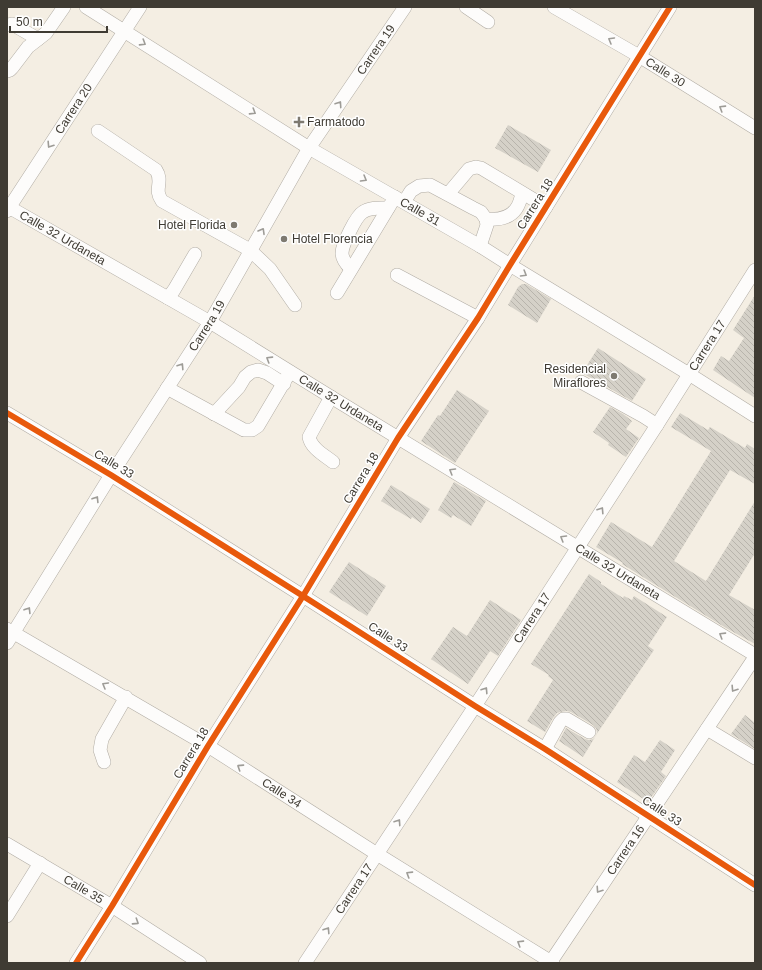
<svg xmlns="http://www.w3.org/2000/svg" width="762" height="970" viewBox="0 0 762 970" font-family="Helvetica,sans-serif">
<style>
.building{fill:url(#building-back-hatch)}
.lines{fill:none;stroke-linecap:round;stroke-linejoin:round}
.minor-casing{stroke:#b1aca4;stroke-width:14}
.minor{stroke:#fdfcfb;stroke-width:13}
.cycleway-casing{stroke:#fff;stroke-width:8}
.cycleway{stroke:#e8590c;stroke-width:6}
.oneway{stroke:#9e9c97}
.poi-dot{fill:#7e7a71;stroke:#fff;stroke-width:1.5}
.labels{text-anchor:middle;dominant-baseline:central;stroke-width:3;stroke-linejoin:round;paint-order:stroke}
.street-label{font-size:12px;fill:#3f3b33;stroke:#fff}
.poi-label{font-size:12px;fill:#3f3b33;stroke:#fff;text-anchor:start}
</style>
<defs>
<pattern id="building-back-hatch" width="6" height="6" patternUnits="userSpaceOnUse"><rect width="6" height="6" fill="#d5d1c8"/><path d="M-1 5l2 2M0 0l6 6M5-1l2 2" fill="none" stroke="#b8b4ac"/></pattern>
</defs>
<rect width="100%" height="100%" fill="#f4eee3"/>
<!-- building -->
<g class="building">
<polygon points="508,125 551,150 538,172 495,148"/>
<polygon points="522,284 526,284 551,299 537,323 508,305 518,287"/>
<polygon points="755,295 755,398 713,370 721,356 729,361 744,338 733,330"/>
<polygon points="598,348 646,379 632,401 593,379 582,373"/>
<polygon points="457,390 489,411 455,463 421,441 438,415 440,416"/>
<polygon points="610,407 623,414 632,421 626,429 639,438 626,457 608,445 609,443 593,432"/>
<polygon points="680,413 708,430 710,427 745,448 747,444 755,449 755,484 730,470 674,561 706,581 755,501 755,553 729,595 755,610 755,644 726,628 664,590 622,564 623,563 596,547 611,522 652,547 711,451 671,427"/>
<polygon points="454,482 486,501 471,526 453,515 451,518 438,510"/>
<polygon points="391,485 430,509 421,523 412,517 411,519 381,501"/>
<polygon points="349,562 386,586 367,616 329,592"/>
<polygon points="589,574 601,582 601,584 623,598 624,596 632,600 634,596 667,617 648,646 654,650 598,732 583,757 559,741 566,728 585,739 589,740 593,739 596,736 597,732 596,728 593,725 571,712 567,711 560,712 557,713 553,718 545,732 527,721 553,680 548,676 549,675 531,664"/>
<polygon points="490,600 521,620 498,656 490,651 468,684 431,659 453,627 467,636"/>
<polygon points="745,715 755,723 755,749 731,734"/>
<polygon points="660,740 675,750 661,772 666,776 648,802 617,782 634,755 645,762"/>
</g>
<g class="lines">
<defs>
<g id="minor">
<path id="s1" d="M86,7L309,148L480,246L510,265L689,374L755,416"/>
<polyline points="466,7 488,22"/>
<path id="s2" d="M554,7L639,56L755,128"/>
<polyline points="7,25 12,24 38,39"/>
<polyline points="7,71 10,70 12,68 28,47 46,33 64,7"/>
<path d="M98,131L156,170C164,182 153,189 162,201L250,250L270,269L295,305"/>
<polyline points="448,194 469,169 476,167 481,168 546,207"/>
<polyline points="404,202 411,191 419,186 430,185 473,208 481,212 486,219 487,225 480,246"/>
<path id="s3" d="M7,206L210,322L331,397L577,547L755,655"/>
<path id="s4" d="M7,211L140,7"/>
<path d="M486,219C497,220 509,219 516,209C519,205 521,198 522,193"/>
<path d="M351,269C347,265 342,259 342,253C342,245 356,216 363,212C370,207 380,208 388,208"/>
<polyline points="397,275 478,318"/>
<polyline points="337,293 395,197"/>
<polyline points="168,298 174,290 195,254"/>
<polyline points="581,382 643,416 657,425"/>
<polyline points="167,388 244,430 252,430 258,426 290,372"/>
<path d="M331,397L309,437C311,448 324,455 333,462"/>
<polyline points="7,413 111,475 303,596 475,706 545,749 755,885"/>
<polyline points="214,414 239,387 245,377 251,372 258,370 267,373 284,384"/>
<path id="s5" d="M7,629L208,746L377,854L553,963"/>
<path id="s6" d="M7,643L111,475L210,322L309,148L405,7"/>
<polyline points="707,729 755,758"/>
<polyline points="545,749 560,722 563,719 567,719 589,732"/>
<polyline points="104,762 100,750 102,739 126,697"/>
<path id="s7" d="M7,844L112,906L200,963"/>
<polyline points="7,916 40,863"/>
<polyline points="76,963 112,906 208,746 303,596 398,438 478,318 510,265 670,7"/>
<path id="s8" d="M305,963L475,706L657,425L755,270"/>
<path id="s9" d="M550,963L755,657"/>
</g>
</defs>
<!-- minor casing -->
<use href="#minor" class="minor-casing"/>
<!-- minor -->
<use href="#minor" class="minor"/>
<defs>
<g id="cycleway">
<polyline points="7,413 111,475 303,596 475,706 545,749 755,885"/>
<polyline points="76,963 112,906 208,746 303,596 398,438 478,318 510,265 670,7"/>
</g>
</defs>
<!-- cycleway casing -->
<use href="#cycleway" class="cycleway-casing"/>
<!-- cycleway -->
<use href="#cycleway" class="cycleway"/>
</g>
<!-- one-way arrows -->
<defs><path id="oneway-chevron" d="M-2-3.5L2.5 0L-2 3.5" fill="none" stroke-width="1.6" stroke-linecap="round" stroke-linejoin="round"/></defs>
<g class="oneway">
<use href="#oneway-chevron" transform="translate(611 40) rotate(-150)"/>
<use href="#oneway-chevron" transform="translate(143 43) rotate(32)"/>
<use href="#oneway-chevron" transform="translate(339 104) rotate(-56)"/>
<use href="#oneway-chevron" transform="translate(722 108) rotate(-148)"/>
<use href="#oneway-chevron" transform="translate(253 112) rotate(32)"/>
<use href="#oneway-chevron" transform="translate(50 145) rotate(123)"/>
<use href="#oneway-chevron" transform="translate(364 179) rotate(30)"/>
<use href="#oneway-chevron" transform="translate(262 231) rotate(-60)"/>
<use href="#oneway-chevron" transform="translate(524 274) rotate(31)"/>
<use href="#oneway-chevron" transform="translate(269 359) rotate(-148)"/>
<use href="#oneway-chevron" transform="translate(181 366) rotate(-57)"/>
<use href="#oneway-chevron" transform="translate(452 471) rotate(-149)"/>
<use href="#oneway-chevron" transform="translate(96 499) rotate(-58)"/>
<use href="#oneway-chevron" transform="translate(601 510) rotate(-57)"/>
<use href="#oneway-chevron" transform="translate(563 538) rotate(-149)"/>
<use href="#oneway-chevron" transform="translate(28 610) rotate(-58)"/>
<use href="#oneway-chevron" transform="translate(722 635) rotate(-148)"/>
<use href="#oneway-chevron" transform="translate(105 685) rotate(-150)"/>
<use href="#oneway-chevron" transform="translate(734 689) rotate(123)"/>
<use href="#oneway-chevron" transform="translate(485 690) rotate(-57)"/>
<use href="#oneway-chevron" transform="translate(240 767) rotate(-147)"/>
<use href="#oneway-chevron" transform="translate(398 822) rotate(-56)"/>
<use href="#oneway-chevron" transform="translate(409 874) rotate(-148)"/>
<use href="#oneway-chevron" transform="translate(599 890) rotate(124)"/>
<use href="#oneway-chevron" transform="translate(136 922) rotate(33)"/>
<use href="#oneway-chevron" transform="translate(327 930) rotate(-57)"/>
<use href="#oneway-chevron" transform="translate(520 943) rotate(-148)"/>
</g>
<!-- markers -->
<g class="poi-dot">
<path d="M297 116h4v4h4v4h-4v4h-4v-4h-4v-4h4z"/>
<circle cx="234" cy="225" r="4"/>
<circle cx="284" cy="239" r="4"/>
<circle cx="614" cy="376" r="4"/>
</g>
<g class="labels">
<!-- street labels -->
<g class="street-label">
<text stroke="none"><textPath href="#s6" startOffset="699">Carrera 19</textPath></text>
<text stroke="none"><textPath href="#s2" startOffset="129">Calle 30</textPath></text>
<text stroke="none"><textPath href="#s4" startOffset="122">Carrera 20</textPath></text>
<text transform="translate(535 204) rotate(-58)">Carrera 18</text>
<text stroke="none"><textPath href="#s1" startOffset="392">Calle 31</textPath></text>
<text stroke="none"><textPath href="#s3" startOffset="64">Calle 32 Urdaneta</textPath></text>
<text stroke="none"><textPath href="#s6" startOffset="375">Carrera 19</textPath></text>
<text stroke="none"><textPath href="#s8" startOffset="737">Carrera 17</textPath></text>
<text stroke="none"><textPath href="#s3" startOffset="388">Calle 32 Urdaneta</textPath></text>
<text transform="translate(114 464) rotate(31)">Calle 33</text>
<text transform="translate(361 478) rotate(-59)">Carrera 18</text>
<text stroke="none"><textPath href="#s3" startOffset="712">Calle 32 Urdaneta</textPath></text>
<text stroke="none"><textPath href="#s8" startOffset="413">Carrera 17</textPath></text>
<text transform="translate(388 637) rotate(33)">Calle 33</text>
<text transform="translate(191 753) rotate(-59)">Carrera 18</text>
<text stroke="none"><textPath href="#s5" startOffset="320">Calle 34</textPath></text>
<text transform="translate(662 811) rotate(33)">Calle 33</text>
<text stroke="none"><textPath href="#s9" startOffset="136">Carrera 16</textPath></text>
<text stroke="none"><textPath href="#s7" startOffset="89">Calle 35</textPath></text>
<text stroke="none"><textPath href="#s8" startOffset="89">Carrera 17</textPath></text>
</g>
<!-- poi labels -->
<g class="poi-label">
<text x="307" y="122">Farmatodo</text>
<text x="226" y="225" text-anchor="end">Hotel Florida</text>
<text x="292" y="239">Hotel Florencia</text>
<text x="606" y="369" text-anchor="end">Residencial<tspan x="606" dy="14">Miraflores</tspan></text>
</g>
</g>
<!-- border -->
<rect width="762" height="970" fill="none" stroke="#3f3b33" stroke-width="16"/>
<!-- scale -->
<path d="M10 26v6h97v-6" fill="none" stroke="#3f3b33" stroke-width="2"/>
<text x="16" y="26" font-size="12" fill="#3f3b33" stroke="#ffffff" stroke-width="3" paint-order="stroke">50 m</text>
</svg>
